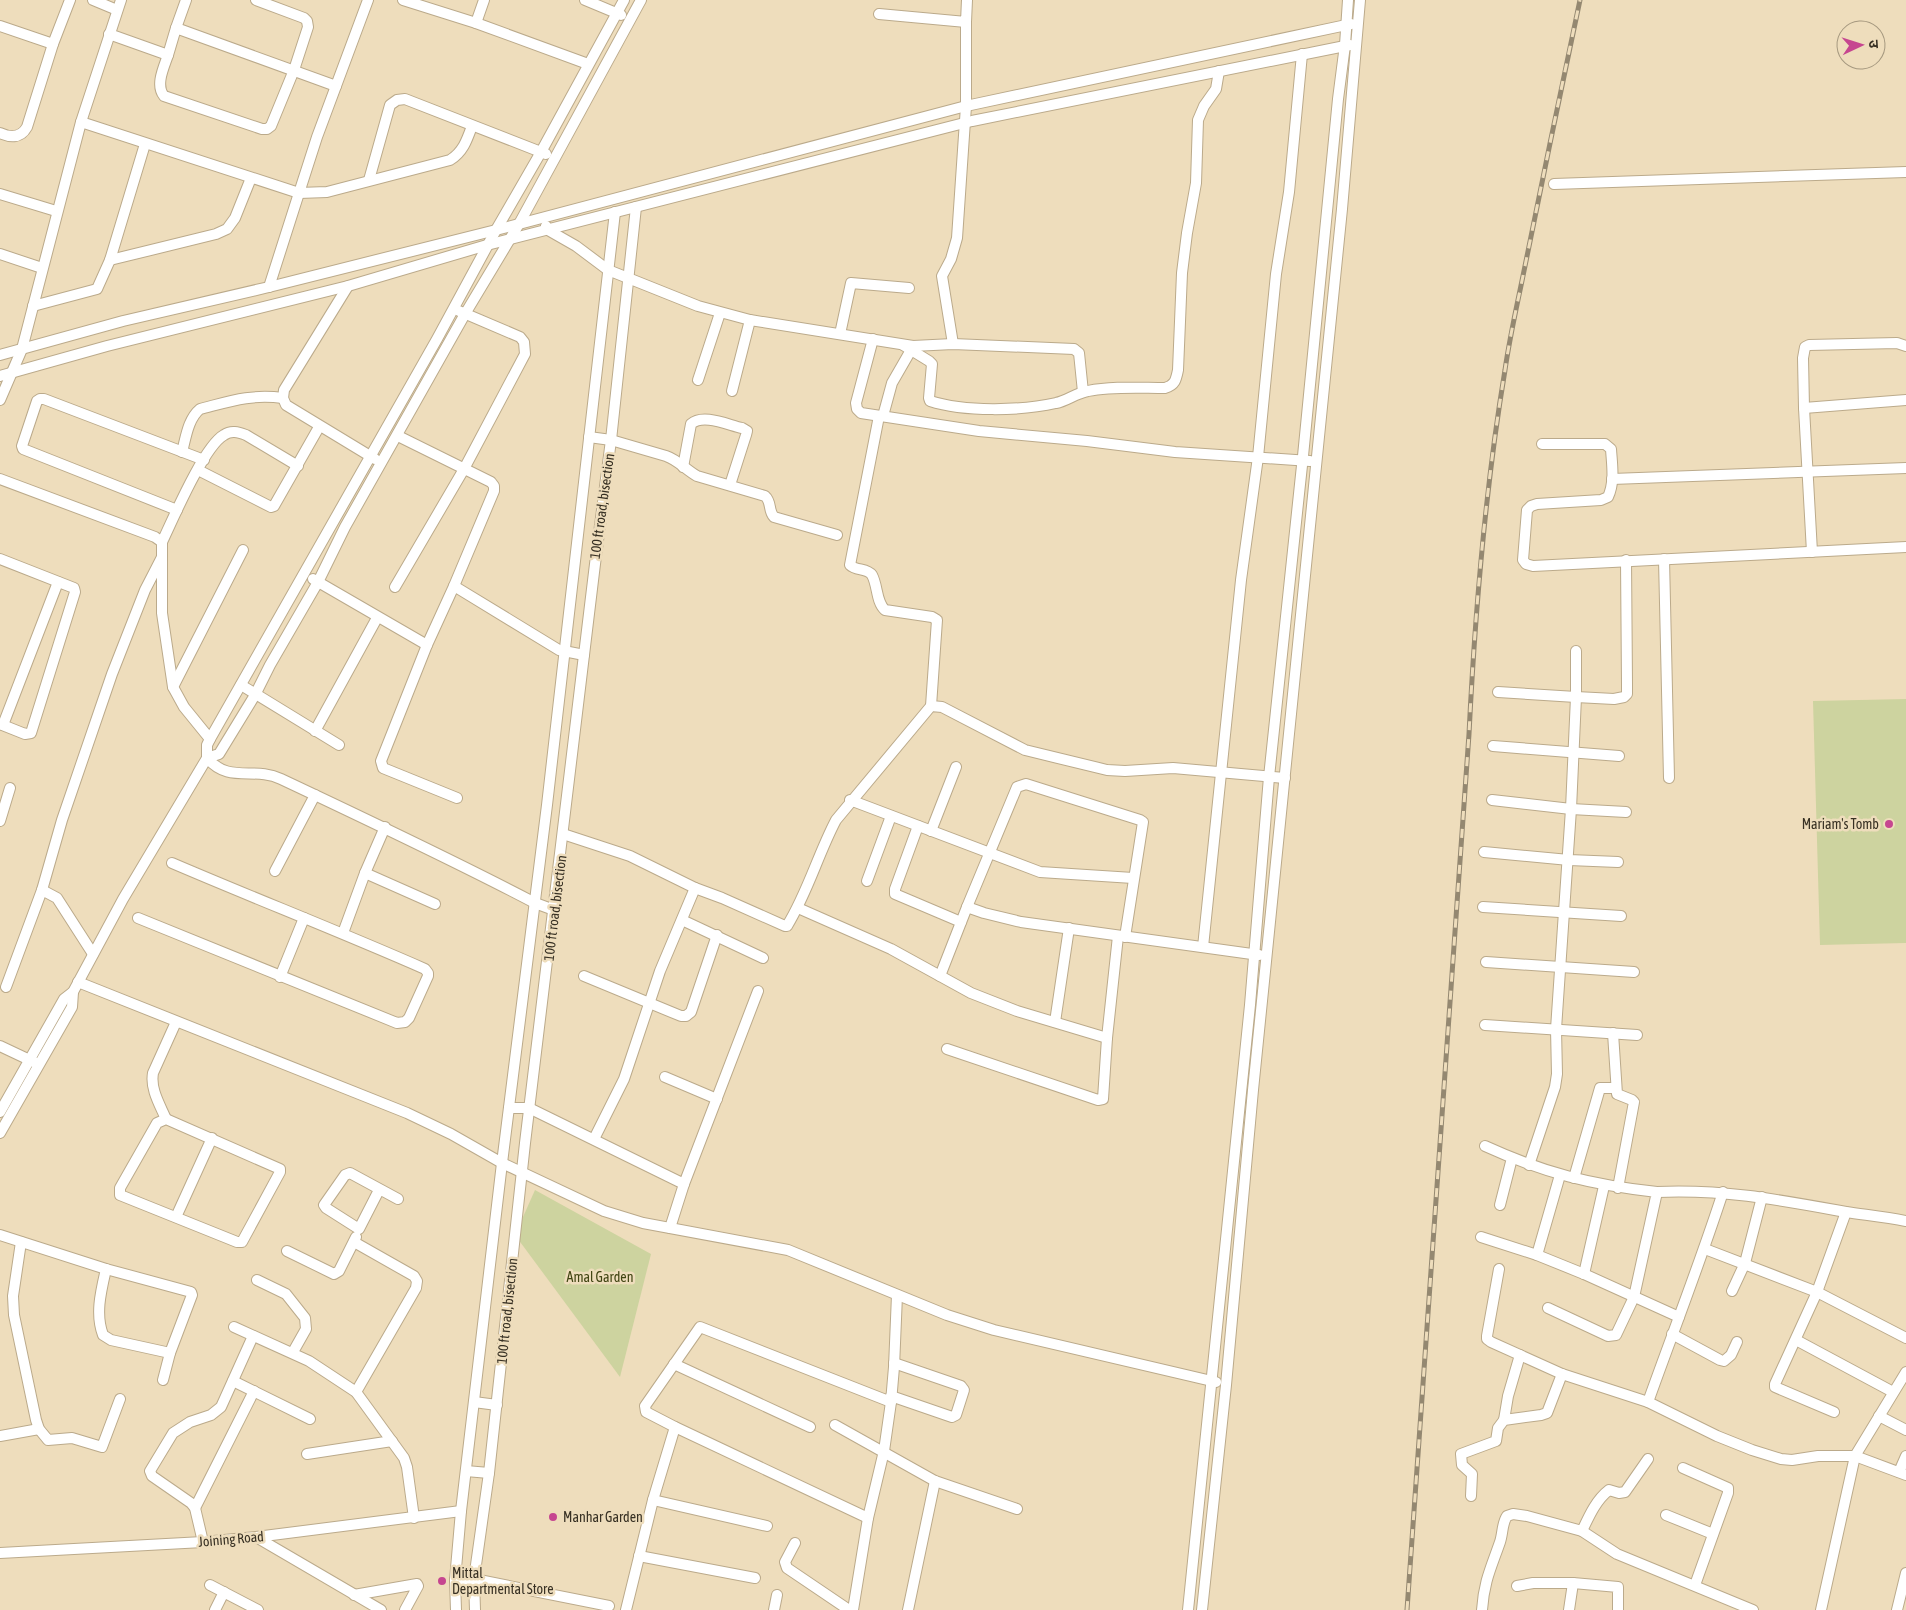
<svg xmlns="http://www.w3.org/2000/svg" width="1906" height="1610" viewBox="0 0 1906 1610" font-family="'Asap Condensed','Noto Sans Devanagari',sans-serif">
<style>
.green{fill:#cdd39f}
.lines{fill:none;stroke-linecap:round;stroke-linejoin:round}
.minor-casing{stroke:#bbaa8b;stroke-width:12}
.minor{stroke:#fff;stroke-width:10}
.rail-casing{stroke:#948871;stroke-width:5}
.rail{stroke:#eeddbc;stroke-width:3;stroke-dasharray:9;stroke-linecap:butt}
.poi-dot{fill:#c64690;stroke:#eeddbc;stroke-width:2}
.labels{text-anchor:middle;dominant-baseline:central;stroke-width:5;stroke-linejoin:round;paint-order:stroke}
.street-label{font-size:14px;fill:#373023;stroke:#eeddbc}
.poi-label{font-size:14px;fill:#373023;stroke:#eeddbc;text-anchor:start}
.park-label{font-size:14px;fill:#414513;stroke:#eeddbc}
</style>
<rect width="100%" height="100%" fill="#eeddbc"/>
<!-- green -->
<g class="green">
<polygon points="1906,699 1906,943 1820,945 1813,701"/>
<polygon points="535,1190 651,1254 620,1377 515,1235"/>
</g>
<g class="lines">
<defs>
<g id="minor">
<polyline points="93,0 117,10"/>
<path d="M368,0L317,137L299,193L327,192L450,160C463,152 467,140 472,126"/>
<polyline points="403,0 476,23 588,64"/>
<polyline points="585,0 621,15"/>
<polyline points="879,14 966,22 967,0"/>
<polyline points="476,23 484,0"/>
<polyline points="0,26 53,44"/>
<polyline points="176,28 186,0"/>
<polyline points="109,34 168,55 176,28 336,86"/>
<path d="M168,55C164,67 155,85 164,96L262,129H267L271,126L294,70L308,27L307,21L304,18L256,0"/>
<polyline points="81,122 299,193 269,287"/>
<path d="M0,133C11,138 21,138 27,127L53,44L70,0"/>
<polyline points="369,180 390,105 397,100 405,99 546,154"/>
<polyline points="1554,184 1906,172"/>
<polyline points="0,194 56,211"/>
<polyline points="546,226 548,230 576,246 608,270 698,306 750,320 913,346 953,344 1074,349 1079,353 1083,392"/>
<polyline points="0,254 42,268"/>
<polyline points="110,260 216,234 227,229 235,218 251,178"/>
<polyline points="348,286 284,390 283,398 286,405 375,459"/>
<polyline points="33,306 97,289 110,260 145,144"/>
<polyline points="840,334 851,283 909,288"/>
<polyline points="873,339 856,403 857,409 861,413 979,431 1087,441 1175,452 1310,461"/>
<polyline points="953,344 942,276 951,259 957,238 966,106 966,22"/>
<path d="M903,345L929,361L932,364L929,398L930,401C964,412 1021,411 1056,403C1067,401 1076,393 1088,391C1112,386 1140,388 1165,388C1175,385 1176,380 1178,370L1182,273L1187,233L1196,183L1198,120L1204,106L1216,89L1219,71"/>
<polyline points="0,355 123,321 269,287 496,230 966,106 1351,24"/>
<polyline points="0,376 107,346 348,286 487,245 972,121 1350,45"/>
<polyline points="698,380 720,313"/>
<polyline points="732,391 750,320"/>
<polyline points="0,400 22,349 81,122 121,0"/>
<polyline points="1804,408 1906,400"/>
<path d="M879,416L850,565C856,571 867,568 872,575C878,586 876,602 885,610L932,617L937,620L931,706"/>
<polyline points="883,416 892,383 911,350"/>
<polyline points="398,436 491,482 494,486 494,491 454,586 427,645 381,761 383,768 457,798"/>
<path d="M589,437L611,440L666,456C678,460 686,470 697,476L765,496C772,502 768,511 774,517L837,535"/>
<path d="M1542,444H1605L1611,449C1612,465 1615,482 1608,497L1601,500L1537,504L1531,506L1527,510L1523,560L1526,564L1533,566L1906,547"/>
<path d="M182,452C186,437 188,419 200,409C231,401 250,394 283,398"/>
<path d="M683,467L691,424C703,413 728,425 742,428L747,431L746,435L730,485"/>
<polyline points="198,470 271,507 274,506 319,427"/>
<polyline points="0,479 155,537 162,542 162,613 173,687 184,707 210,739"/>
<polyline points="1612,479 1906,468"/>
<polyline points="177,510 23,449 22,446 37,401 40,399 44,399 204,460"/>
<path d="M162,542C173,519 204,446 224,435C231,430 238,432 246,435L298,466"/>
<polyline points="1812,552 1804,408 1803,358 1805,347 1809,345 1897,343 1906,346"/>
<polyline points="0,559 74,588 75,592 31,733 25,734 0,724"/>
<polyline points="1664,559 1669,778"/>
<polyline points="313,579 427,645"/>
<polyline points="454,586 559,650 584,655"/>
<polyline points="395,587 464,469 525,354 524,342 520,337 459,311"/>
<polyline points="241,685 339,745"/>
<polyline points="173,687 243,550"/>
<polyline points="1498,692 1576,697 1614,699 1624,697 1627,694 1627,684 1626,560"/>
<polyline points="3,725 58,582"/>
<polyline points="315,731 377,618"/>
<polyline points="1493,746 1619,756"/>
<polyline points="207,758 219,754 255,695 270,665 318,582 345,527 465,314 519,224 641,0"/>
<path d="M207,758C229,784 254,766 281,779C366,819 451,859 535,903L554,910"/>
<polyline points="850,800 1040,872 1133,878"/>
<polyline points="1492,800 1571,809 1626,812"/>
<polyline points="0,821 10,788"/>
<polyline points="918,826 895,889 895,894 961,922"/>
<polyline points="931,831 956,767"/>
<polyline points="563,834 630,856 695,888"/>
<polyline points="1484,852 1569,860 1618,862"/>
<polyline points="275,871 315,795"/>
<polyline points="365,873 435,904"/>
<polyline points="867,881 891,816"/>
<polyline points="42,890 57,898 93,954"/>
<polyline points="967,907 1017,787 1026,784 1140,820 1143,822 1125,937"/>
<polyline points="1483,907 1621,916"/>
<polyline points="798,908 891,949 971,993 1017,1011 1107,1038"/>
<path d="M138,918L397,1023L405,1022L409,1018L428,976V973L425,969C341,932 256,899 172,863"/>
<polyline points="682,920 763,958"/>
<polyline points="343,933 365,873 385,827"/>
<polyline points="1203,947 1241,580 1258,457 1276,274 1289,192 1302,54"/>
<polyline points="1486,962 1634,972"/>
<polyline points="584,976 681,1016 686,1016 691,1012 717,935"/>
<polyline points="940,976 967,907 984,913 1021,922 1259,955"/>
<polyline points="280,977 304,918"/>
<polyline points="78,982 407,1113 451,1134 502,1163 604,1211 643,1223 788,1250 947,1315 994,1330 1216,1382"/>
<polyline points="6,987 42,890 62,820 112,674 145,590 162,557"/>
<polyline points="1055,1022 1069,928"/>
<polyline points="1485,1025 1637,1035"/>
<polyline points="1613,1033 1617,1094 1632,1100 1634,1102 1618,1188"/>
<polyline points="0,1046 36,1063"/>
<polyline points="947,1049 1098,1100 1103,1099 1107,1038 1118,936"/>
<polyline points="665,1077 717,1099"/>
<polyline points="509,1108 529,1108 684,1184"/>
<polyline points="0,1112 64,999 73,992 123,899 207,758 207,745 210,739 437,339 496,230 541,152 624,0"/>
<polygon points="166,1119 280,1169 280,1172 242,1242 237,1242 120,1195 120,1188 157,1123"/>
<path d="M166,1119C160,1105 150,1089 153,1073L176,1022"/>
<polyline points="0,1133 72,1007 73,992"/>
<path d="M594,1139L624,1079L660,971L695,888L722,898L785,926H787C808,892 818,854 836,820L931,706L942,707L1025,750L1107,770L1125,771L1173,768L1285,778"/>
<path d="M1485,1146C1544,1173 1592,1185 1657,1192L1634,1297L1616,1335L1608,1336L1548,1308"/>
<polyline points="1529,1165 1555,1087 1557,1074 1556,1029 1571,809 1576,697 1576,651"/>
<polyline points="1574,1178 1600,1088 1616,1088"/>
<polyline points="379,1190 359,1229 326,1208 324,1205 345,1175 350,1173 398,1199"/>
<path d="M1657,1192C1724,1189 1780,1200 1846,1212C1866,1215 1886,1217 1906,1221"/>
<polyline points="1500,1205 1512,1158"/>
<polyline points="176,1217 212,1138"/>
<polyline points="670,1228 684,1184 758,991"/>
<polyline points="0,1235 106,1269 191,1292 192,1295 170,1353 163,1380"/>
<polyline points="1481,1237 1537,1255 1584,1274 1679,1317"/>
<polyline points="21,1242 13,1296 14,1315 36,1420 39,1429 48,1440 72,1438 102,1447 120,1399"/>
<polyline points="354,1242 414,1276 417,1281 416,1288 356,1392"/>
<polyline points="1705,1249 1817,1292 1906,1338"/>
<polyline points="287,1251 334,1274 339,1271 356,1237"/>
<polyline points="1537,1255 1560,1175"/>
<path d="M106,1269C101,1291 95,1314 103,1335L111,1340L170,1353"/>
<polyline points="1499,1269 1487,1336 1487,1339 1491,1342 1562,1374 1648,1402 1717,1436 1752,1450 1781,1459 1792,1460 1818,1456 1855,1456 1821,1610"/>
<polyline points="1584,1274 1604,1186"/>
<polyline points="257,1280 286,1294 305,1318 306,1329 293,1352"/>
<polyline points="1732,1291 1745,1263 1762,1197"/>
<polyline points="234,1327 309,1361 356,1392 404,1458 407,1467 414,1518"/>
<polyline points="1672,1334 1720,1360 1724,1361 1731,1355 1737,1342"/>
<polyline points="1796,1340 1893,1392"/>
<polyline points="674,1364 810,1427"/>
<polyline points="1906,1372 1855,1456 1906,1475"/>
<polyline points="233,1381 310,1419"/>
<polyline points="891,1396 952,1417 956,1415 964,1390 961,1386 894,1363"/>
<polyline points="474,1402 497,1405"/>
<path d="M1648,1402C1673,1332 1700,1263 1723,1192"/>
<polyline points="1834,1412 1775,1387 1775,1384 1817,1292 1846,1212"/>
<polyline points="1879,1416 1906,1430"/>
<polyline points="1504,1420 1508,1396 1520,1355"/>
<polyline points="835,1425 935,1481 1017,1509"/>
<polyline points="0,1436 39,1429"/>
<polyline points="307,1454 392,1441"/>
<polyline points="1683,1468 1728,1488 1728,1493 1695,1585"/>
<polyline points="466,1471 489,1473"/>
<polyline points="1899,1472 1906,1456"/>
<polyline points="1471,1496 1472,1474 1462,1465 1461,1454 1496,1441 1498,1428 1504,1420 1541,1415 1547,1413 1562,1374"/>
<polyline points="653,1500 767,1526"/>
<polyline points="195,1508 254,1391"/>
<polyline points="1666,1515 1713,1534"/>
<polyline points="868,1518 675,1427 646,1412 645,1406 700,1327 891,1402"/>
<path d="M1582,1531C1589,1516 1596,1500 1609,1490L1619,1493L1625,1492L1648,1459"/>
<polyline points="256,1537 381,1610"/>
<polyline points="203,1542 195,1508 191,1503 152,1476 150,1471 173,1433 190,1422 211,1415 221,1407 253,1336"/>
<polyline points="795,1543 785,1562 787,1568 849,1610"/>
<polyline points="0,1553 203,1542 256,1537 461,1511"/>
<polyline points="639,1556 755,1578"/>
<polyline points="455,1580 474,1579 609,1606"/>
<polyline points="1573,1583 1618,1587 1618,1610"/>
<polyline points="210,1585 258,1610"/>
<polyline points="1517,1586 1533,1583 1573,1583 1569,1610"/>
<polyline points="354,1595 417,1584 418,1586 405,1610"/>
<polyline points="215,1610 224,1592"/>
<polyline points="456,1610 455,1580 461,1511 502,1163 547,805 615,212"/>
<polyline points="475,1610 474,1579 489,1473 525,1143 595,564 611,440 636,207"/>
<polyline points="626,1610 653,1500 675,1427"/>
<polyline points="774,1610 777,1595"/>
<polyline points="853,1610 868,1518 884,1451 891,1402 894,1367 897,1295"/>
<polyline points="908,1610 935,1481"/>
<polyline points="1188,1610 1250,1005 1269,777 1303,456 1338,99 1345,45 1348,0"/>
<polyline points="1202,1610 1226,1385 1253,1090 1342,209 1360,0"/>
<path d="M1482,1610C1484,1581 1491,1568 1500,1542C1503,1533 1502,1523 1507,1516L1513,1514L1527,1516L1582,1531L1617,1554L1753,1610"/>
<polyline points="1897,1610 1906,1573"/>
</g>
</defs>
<!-- minor casing -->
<use href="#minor" class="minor-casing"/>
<!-- minor -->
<use href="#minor" class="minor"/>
<defs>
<path id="rail" d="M1407,1610L1469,734C1475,612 1485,490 1505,370C1510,335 1518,301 1525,266C1543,177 1561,89 1580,0"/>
</defs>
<!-- rail casing -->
<use href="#rail" class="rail-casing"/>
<!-- rail -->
<use href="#rail" class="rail"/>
</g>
<!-- markers -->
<g class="poi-dot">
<circle cx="1889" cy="824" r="5"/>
<circle cx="553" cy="1517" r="5"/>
<circle cx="442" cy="1581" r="5"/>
</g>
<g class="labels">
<!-- street labels -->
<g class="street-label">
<text transform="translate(602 506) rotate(-82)">100 ft road, bisection</text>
<text transform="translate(555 908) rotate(-83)">100 ft road, bisection</text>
<text transform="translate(507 1311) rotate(-84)">100 ft road, bisection</text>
<text transform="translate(231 1539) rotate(-5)">Joining Road</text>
</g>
<!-- poi labels -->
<g class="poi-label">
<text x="1879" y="824" text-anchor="end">Mariam's Tomb</text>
<text x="563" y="1517">Manhar Garden</text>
<text x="452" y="1573">Mittal<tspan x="452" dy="16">Departmental Store</tspan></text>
</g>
<!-- park labels -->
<g class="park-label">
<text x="600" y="1277">Amal Garden</text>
</g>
</g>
<!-- north arrow -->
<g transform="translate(1861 45) rotate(86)"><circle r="24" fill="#eeddbc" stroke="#a5987f"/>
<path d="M0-4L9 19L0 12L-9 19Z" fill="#c64690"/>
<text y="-8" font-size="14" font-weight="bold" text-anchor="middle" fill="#373023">उ</text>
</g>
</svg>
